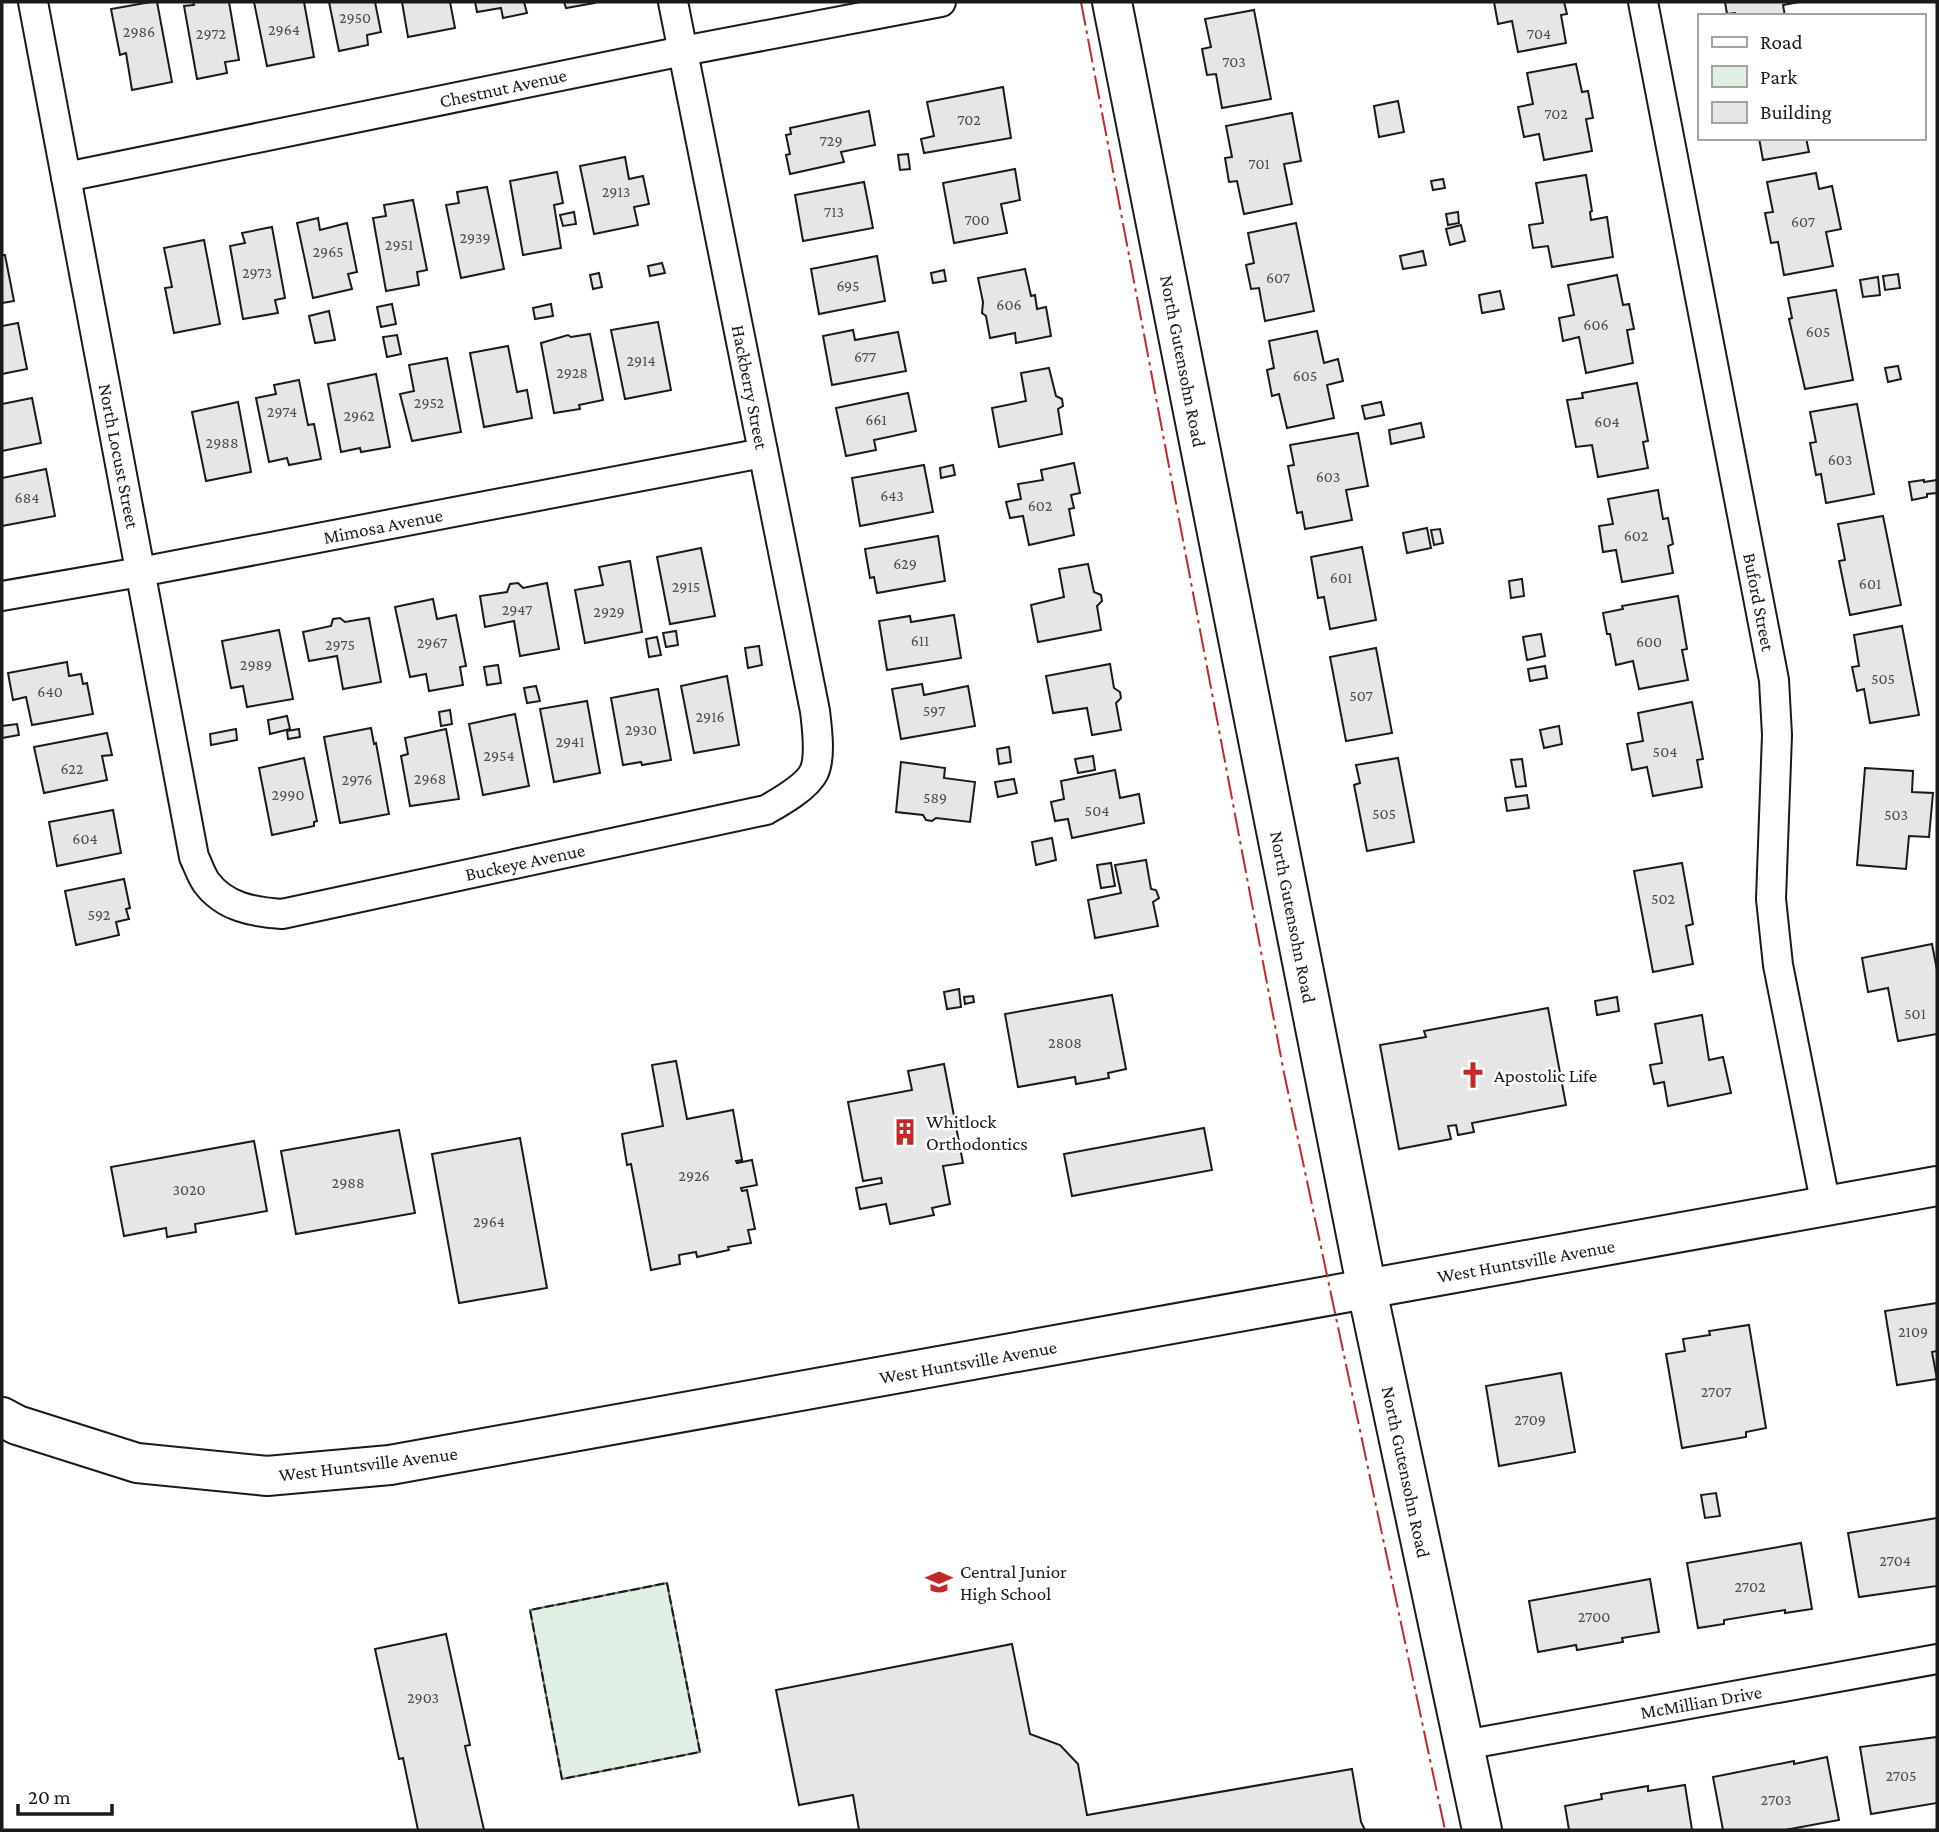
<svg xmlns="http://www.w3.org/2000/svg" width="1939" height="1832" viewBox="0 0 1939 1832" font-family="'Crimson Pro',serif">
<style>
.green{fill:#e0efe3;stroke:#6a6a6a;stroke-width:2}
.building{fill:#e6e6e6;stroke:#1a1a1a;stroke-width:2}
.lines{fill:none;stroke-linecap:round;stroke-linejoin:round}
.street-casing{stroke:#1a1a1a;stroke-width:32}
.secondary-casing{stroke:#1a1a1a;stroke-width:42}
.street{stroke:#fff;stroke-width:28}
.secondary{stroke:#fff;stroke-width:38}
.fence{stroke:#1a1a1a;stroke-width:2;stroke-dasharray:9 3.5;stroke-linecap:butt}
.power{stroke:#c62828;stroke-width:2;stroke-dasharray:24 5 3.5 5;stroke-linecap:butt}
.labels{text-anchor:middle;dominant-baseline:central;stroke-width:5;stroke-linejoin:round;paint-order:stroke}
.number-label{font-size:16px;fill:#4d4d4d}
.street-label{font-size:19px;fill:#1a1a1a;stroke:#fff}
.poi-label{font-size:19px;fill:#1a1a1a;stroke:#fff;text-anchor:start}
</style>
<rect width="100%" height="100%" fill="#fff"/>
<!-- green -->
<polygon class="green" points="667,1583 700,1752 562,1779 530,1610"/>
<!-- building -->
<g class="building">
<polygon points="151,2 157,2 172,82 132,90 126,53 120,55 111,9"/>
<polygon points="193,2 229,2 239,60 225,62 227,73 197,79 184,6 194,5"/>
<polygon points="254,2 304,2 314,57 267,66"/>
<polygon points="329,2 375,2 381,32 367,35 368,45 339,51"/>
<polygon points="402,2 450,2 455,28 408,37"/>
<polygon points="475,2 524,2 527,13 503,18 501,8 477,12"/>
<polygon points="564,2 595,2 595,3 566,8"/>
<polygon points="1494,2 1564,2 1567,14 1561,15 1566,43 1518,52 1512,21 1498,24"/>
<polygon points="1725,2 1799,2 1783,5 1785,16 1736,16 1735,13 1727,14"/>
<polygon points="1254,10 1271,99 1222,108 1216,74 1207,75 1202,49 1211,47 1205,19"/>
<polygon points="1576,64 1582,92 1588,91 1593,118 1586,119 1592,151 1544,160 1539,134 1524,137 1518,107 1533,104 1527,73"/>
<polygon points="1003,87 1011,138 924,153 921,139 934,136 927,102"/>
<polygon points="1398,101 1404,132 1379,137 1374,106"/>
<polygon points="869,111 875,145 841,152 844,162 790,174 786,155 790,154 786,135 791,134 790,128"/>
<polygon points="1292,113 1301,161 1284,164 1292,204 1244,214 1237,181 1229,182 1225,158 1232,157 1226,126"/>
<polygon points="1759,138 1806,138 1809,152 1763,160"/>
<polygon points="908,154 910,169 900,170 898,155"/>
<polygon points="625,157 629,179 643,176 649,204 634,207 638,225 594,234 580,166"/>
<polygon points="1015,169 1020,200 1001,204 1007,233 954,243 943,183"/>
<polygon points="557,172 563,203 554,205 561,248 523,255 510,181"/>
<polygon points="1816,173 1819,189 1832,186 1841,229 1826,232 1833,266 1784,275 1778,242 1771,243 1765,213 1773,212 1767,182"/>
<polygon points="1586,175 1592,211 1590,212 1591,220 1607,217 1613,257 1552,267 1548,246 1533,248 1529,225 1543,223 1536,183"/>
<polygon points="1443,179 1445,188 1433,190 1431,181"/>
<polygon points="864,182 873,228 803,241 795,195"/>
<polygon points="487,187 504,269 461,278 446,205 459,203 457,192"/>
<polygon points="413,200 427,270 417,272 419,285 386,291 373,218 386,216 384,205"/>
<polygon points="574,212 576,224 563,226 560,215"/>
<polygon points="1458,212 1459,223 1448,225 1446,214"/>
<polygon points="318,218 320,230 347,223 357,272 348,274 352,289 313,298 297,223"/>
<polygon points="1296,223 1314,311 1265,321 1259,288 1251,289 1246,265 1254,263 1248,233"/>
<polygon points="1461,225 1465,241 1450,245 1446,229"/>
<polygon points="272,227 285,298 275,300 278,313 243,319 230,246 245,243 242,233"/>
<polygon points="204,240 220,324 174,333 165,288 172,287 164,248"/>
<polygon points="1423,251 1426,265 1403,269 1400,256"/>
<polygon points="2,255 5,255 14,301 2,303"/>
<polygon points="877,256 885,301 819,314 811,269"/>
<polygon points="662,263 665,273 650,276 648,266"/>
<polygon points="1025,269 1031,296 1035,295 1037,309 1046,307 1051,336 1016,343 1015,333 990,338 986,316 982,313 983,302 978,278"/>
<polygon points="944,270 946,281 933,283 931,273"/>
<polygon points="599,273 602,287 593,289 590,275"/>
<polygon points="1898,274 1900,288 1885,290 1883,276"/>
<polygon points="1617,275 1623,305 1629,304 1634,329 1627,330 1633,363 1586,373 1579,337 1563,341 1559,318 1574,315 1568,285"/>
<polygon points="1878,277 1880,295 1863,297 1860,280"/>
<polygon points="1836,290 1853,380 1805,389 1789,319 1792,318 1788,298"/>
<polygon points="1500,291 1504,309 1482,313 1479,295"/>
<polygon points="392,304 396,324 381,327 377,307"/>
<polygon points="551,304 553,316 535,319 533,308"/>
<polygon points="329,311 335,340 315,343 309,316"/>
<polygon points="658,322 671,390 625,399 611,330"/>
<polygon points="18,323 27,369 2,374 2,326"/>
<polygon points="853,330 855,340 898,332 906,371 832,385 823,336"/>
<polygon points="1317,331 1324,363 1338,359 1343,381 1327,385 1334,418 1287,428 1279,394 1272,396 1267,370 1274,368 1269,341"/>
<polygon points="590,334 603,400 579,405 580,409 554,413 541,343 568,335 571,337"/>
<polygon points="397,335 401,354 387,357 383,337"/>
<polygon points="508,346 517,392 527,390 532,418 484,427 470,353"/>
<polygon points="447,358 461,432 412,441 400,394 414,391 409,365"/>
<polygon points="1898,366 1901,379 1888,382 1885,368"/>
<polygon points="1049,368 1056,396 1062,399 1063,406 1058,409 1062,434 999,447 992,408 1026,401 1021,373"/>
<polygon points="376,374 390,447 361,452 360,448 341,452 328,384"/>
<polygon points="299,380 308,425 314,424 321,459 289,465 287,458 269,462 256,398 276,394 274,385"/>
<polygon points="1637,383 1648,441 1643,442 1648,468 1598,477 1592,445 1576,447 1567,400 1583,398 1582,393"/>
<polygon points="908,393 916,431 874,440 876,450 846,456 836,408"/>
<polygon points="32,398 41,443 2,451 2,404"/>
<polygon points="238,402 251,472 206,481 192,412"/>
<polygon points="1381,402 1384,415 1365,419 1362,406"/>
<polygon points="1857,404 1874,494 1826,503 1821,474 1816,475 1810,443 1816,442 1810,412"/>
<polygon points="1421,423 1424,437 1391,444 1389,430"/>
<polygon points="1358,433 1368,486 1346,490 1352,520 1305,529 1302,512 1297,513 1288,466 1294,465 1290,445"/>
<polygon points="1074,463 1080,493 1071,495 1074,508 1069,509 1074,535 1029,545 1023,516 1010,518 1006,502 1021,499 1018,484 1043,480 1041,470"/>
<polygon points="924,465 933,512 860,526 852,478"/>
<polygon points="953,465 955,475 941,478 940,468"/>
<polygon points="46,469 55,516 2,526 2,478"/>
<polygon points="1924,480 1924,482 1937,480 1937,493 1927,494 1927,497 1912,500 1909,482"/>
<polygon points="1658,490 1663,519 1668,518 1673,544 1668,546 1673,573 1622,582 1616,550 1603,552 1599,526 1613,524 1608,499"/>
<polygon points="1883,516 1901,605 1850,615 1839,561 1845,560 1838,524"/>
<polygon points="1427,528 1431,548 1407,553 1403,533"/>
<polygon points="1440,529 1443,543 1434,545 1431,530"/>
<polygon points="938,536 945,581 877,593 874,577 870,578 865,549"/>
<polygon points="1362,547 1376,620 1330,629 1324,597 1318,598 1311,557"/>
<polygon points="701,548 715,616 670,624 657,557"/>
<polygon points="630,561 642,632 585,643 575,590 603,585 599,567"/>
<polygon points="1088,564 1094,592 1101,595 1102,601 1097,606 1101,630 1038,642 1031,605 1064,597 1059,569"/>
<polygon points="1522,579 1524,596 1511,598 1509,581"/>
<polygon points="518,583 523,588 547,583 559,649 520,656 514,621 485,627 480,596 507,592 510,584"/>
<polygon points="1678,596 1687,649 1682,650 1688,680 1639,689 1633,661 1616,665 1610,634 1607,634 1603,613 1623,609 1622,606"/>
<polygon points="433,599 437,619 456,615 466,666 460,667 463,685 429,691 426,674 410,677 395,607"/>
<polygon points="954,615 961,658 887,670 879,621 910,616 911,622"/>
<polygon points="340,618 345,622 369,618 381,682 343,689 337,656 309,661 303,632 331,626 333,619"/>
<polygon points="1902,626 1919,715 1870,723 1864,689 1857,691 1852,667 1859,666 1854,635"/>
<polygon points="279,630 293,699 247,707 243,686 231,688 222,641"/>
<polygon points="676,631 678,645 666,647 663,633"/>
<polygon points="1541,634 1545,656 1527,660 1523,637"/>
<polygon points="657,637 661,655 649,657 646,639"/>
<polygon points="759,646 762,665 748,668 745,648"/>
<polygon points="1376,648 1392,733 1346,741 1330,657"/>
<polygon points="67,662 69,676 81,674 83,684 87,683 93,714 32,725 26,697 13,700 8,673"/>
<polygon points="1110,664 1114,688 1120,692 1121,698 1116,703 1121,730 1092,735 1087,708 1053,713 1046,676"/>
<polygon points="498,665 501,683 487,685 484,667"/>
<polygon points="1545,666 1547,678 1530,681 1528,669"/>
<polygon points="727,676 739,745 694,753 681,686"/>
<polygon points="922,684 924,695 968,686 975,726 901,739 892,689"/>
<polygon points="536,686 540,701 527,703 524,688"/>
<polygon points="658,689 671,760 642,765 641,762 623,765 611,698"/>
<polygon points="587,701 600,773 554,782 540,709"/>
<polygon points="1692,702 1703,759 1697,760 1702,787 1653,796 1647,767 1632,770 1627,744 1643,741 1638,713"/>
<polygon points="450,710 452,724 441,726 439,712"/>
<polygon points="515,714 529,786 483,795 469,724"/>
<polygon points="287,716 290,729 270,734 268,720"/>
<polygon points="17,724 19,735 2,738 2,726"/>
<polygon points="1559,726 1562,744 1544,748 1540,730"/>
<polygon points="371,728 374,744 376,743 389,814 340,823 324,737"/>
<polygon points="236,729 237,740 211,745 210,734"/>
<polygon points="299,729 300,737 288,739 287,731"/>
<polygon points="446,729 459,799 410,806 401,756 408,754 405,738"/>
<polygon points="107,733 112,755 102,756 107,780 44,793 34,747"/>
<polygon points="1009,747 1011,762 999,764 997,749"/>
<polygon points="1093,756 1095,770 1078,773 1075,759"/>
<polygon points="304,758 317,821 314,822 314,826 272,835 259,768"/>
<polygon points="1398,758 1414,842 1367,851 1354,785 1360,783 1356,765"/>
<polygon points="1522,759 1526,786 1516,787 1511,760"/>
<polygon points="901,762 945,768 944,778 975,782 970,822 936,818 932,821 926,820 923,815 896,812"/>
<polygon points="1865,768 1913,771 1912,792 1933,793 1929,837 1909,836 1906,869 1857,865"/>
<polygon points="1115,770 1120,798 1139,794 1144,823 1072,838 1068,819 1055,821 1051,802 1064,799 1061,781"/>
<polygon points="1014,779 1017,793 998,797 995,782"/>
<polygon points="1527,795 1529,808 1507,811 1505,798"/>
<polygon points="113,810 121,853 57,866 49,822"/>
<polygon points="1052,838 1056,860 1036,865 1032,842"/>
<polygon points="1146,860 1151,889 1156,890 1159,898 1153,902 1158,926 1095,938 1088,900 1121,893 1115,865"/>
<polygon points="1111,863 1115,886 1101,888 1097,865"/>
<polygon points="1682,863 1693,924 1686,926 1693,964 1653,972 1634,871"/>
<polygon points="124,879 130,908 126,909 129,919 116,922 119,935 76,945 65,891"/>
<polygon points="1932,944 1937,970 1937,1034 1898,1041 1888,988 1868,992 1862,958"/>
<polygon points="959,989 961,1007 947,1009 944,992"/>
<polygon points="1112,995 1126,1069 1108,1073 1109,1078 1076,1084 1075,1077 1018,1087 1005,1014"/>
<polygon points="973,996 974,1002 965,1004 964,997"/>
<polygon points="1617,997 1619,1011 1597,1015 1595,1001"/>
<polygon points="1548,1008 1566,1105 1472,1123 1474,1132 1458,1135 1456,1125 1448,1126 1451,1139 1399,1149 1380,1045 1426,1037 1424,1031"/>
<polygon points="1702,1015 1709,1060 1723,1057 1731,1093 1668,1106 1664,1082 1654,1084 1650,1065 1662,1063 1655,1024"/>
<polygon points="676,1061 687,1119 733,1110 742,1160 736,1161 737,1163 752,1160 757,1185 741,1188 742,1191 747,1190 755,1229 748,1230 751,1243 728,1247 729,1250 697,1257 696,1252 679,1255 680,1264 651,1270 631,1164 627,1165 622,1134 663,1126 652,1065"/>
<polygon points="944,1064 963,1163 943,1166 950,1204 932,1208 934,1215 890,1224 886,1204 860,1209 856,1188 882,1183 881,1178 863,1181 848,1102 912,1090 908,1071"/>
<polygon points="1204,1128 1212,1170 1072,1196 1064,1154"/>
<polygon points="399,1130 415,1213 296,1234 281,1151"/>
<polygon points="520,1138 547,1288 459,1303 432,1154"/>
<polygon points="254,1141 267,1211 195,1224 196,1232 167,1237 166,1228 124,1236 111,1167"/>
<polygon points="1937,1303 1937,1351 1932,1352 1937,1379 1897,1385 1885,1311"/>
<polygon points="1749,1325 1766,1428 1746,1432 1746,1437 1682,1448 1666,1354 1685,1351 1683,1339 1710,1335 1709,1331"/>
<polygon points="1561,1373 1575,1452 1499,1466 1486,1386"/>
<polygon points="1716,1493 1720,1516 1705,1518 1701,1495"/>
<polygon points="1937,1518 1937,1586 1859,1597 1848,1533"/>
<polygon points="1801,1543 1812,1609 1785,1613 1785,1610 1724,1620 1724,1624 1698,1628 1687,1563"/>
<polygon points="1650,1579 1659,1632 1622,1638 1623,1642 1577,1650 1576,1645 1538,1652 1529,1601"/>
<polygon points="446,1634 470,1745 465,1746 484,1830 418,1830 403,1758 399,1759 375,1649"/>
<polygon points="1012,1644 1030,1734 1060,1745 1078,1764 1087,1815 1352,1769 1361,1822 1365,1830 859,1830 853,1795 799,1805 776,1690"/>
<polygon points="1937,1737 1937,1803 1871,1814 1860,1747"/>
<polygon points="1827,1757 1839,1820 1785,1830 1723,1830 1713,1777 1794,1761 1794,1764"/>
<polygon points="1685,1785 1692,1830 1569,1830 1565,1806 1602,1799 1601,1794 1648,1786 1648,1791"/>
</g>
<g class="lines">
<defs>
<g id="street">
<path d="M33,2L194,857C198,865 201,875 206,882C224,907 253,912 282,914L766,810C780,802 807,787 814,772C821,757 817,728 815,711L673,2"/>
<polyline points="1643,2 1774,680 1777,735 1771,899 1778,965 1826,1206"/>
<polyline points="66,177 683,51 941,2"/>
<polyline points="2,596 140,572 763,453"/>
<polyline points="1464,1745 1937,1659"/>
</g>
<g id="secondary">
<polyline points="1112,2 1367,1290 1482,1830"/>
<polyline points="2,1417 17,1425 137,1463 267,1476 390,1465 1937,1186"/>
</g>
</defs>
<!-- street casing -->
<use href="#street" class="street-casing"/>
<!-- secondary casing -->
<use href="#secondary" class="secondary-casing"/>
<!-- street -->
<use href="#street" class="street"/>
<!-- secondary -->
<use href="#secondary" class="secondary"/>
<!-- fence -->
<polygon class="fence" points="667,1583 700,1752 562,1779 530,1610"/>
<!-- power -->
<polyline class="power" points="1081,2 1284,1073 1445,1830"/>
</g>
<!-- icons -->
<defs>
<symbol id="church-bare" viewBox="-9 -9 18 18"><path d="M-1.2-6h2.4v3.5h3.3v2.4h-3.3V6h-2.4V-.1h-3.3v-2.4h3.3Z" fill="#c62828" stroke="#fff" stroke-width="2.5" paint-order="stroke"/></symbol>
<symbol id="building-bare" viewBox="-9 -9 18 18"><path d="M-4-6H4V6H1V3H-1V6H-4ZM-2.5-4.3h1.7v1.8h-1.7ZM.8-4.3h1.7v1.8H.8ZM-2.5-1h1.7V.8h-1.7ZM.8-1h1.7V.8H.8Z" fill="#c62828" stroke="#fff" stroke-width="2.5" paint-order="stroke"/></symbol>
<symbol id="school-bare" viewBox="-9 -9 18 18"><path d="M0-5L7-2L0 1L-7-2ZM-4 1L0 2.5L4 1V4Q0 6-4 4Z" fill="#c62828" stroke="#fff" stroke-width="2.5" paint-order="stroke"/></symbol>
</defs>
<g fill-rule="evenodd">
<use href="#church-bare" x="1454" y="1056" width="38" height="38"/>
<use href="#building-bare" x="886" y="1113" width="38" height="38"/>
<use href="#school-bare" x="920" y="1563" width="38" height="38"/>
</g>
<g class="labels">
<!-- number labels -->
<g class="number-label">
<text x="355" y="17">2950</text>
<text x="284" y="29">2964</text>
<text x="139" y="31">2986</text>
<text x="211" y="33">2972</text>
<text x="1539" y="33">704</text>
<text x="1234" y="61">703</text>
<text x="1556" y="113">702</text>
<text x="969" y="119">702</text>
<text x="831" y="140">729</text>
<text x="1259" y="163">701</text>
<text x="616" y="191">2913</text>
<text x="834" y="211">713</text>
<text x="977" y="219">700</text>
<text x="1803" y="221">607</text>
<text x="475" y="237">2939</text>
<text x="399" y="244">2951</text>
<text x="328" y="251">2965</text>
<text x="257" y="272">2973</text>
<text x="1278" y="277">607</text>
<text x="848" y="285">695</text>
<text x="1009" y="304">606</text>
<text x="1596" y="324">606</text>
<text x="1818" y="331">605</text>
<text x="865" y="356">677</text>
<text x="641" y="360">2914</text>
<text x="572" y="372">2928</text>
<text x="1305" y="375">605</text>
<text x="429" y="402">2952</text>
<text x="282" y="411">2974</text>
<text x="359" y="415">2962</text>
<text x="876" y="419">661</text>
<text x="1607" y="421">604</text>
<text x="222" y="442">2988</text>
<text x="1840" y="459">603</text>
<text x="1328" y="476">603</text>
<text x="892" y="495">643</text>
<text x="27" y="497">684</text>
<text x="1040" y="505">602</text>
<text x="1636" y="535">602</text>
<text x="905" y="563">629</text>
<text x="1341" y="577">601</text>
<text x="1870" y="583">601</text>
<text x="686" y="586">2915</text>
<text x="517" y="609">2947</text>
<text x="609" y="611">2929</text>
<text x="920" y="640">611</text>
<text x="1649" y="641">600</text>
<text x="432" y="642">2967</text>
<text x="340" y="644">2975</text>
<text x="256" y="664">2989</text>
<text x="1883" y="678">505</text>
<text x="50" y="691">640</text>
<text x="1361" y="695">507</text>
<text x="934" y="710">597</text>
<text x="710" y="716">2916</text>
<text x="641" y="729">2930</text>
<text x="570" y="741">2941</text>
<text x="1665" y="751">504</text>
<text x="499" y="755">2954</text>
<text x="72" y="768">622</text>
<text x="430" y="778">2968</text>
<text x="357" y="779">2976</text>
<text x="288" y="794">2990</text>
<text x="935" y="797">589</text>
<text x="1097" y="810">504</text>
<text x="1384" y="813">505</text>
<text x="1896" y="814">503</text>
<text x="85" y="838">604</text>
<text x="1663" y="898">502</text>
<text x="99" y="914">592</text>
<text x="1915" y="1013">501</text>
<text x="1065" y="1042">2808</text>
<text x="694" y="1175">2926</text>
<text x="348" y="1182">2988</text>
<text x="189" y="1189">3020</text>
<text x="489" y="1221">2964</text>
<text x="1913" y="1331">2109</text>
<text x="1716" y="1391">2707</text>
<text x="1530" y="1419">2709</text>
<text x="1895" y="1560">2704</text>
<text x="1750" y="1586">2702</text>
<text x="1594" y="1616">2700</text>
<text x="423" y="1697">2903</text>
<text x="1901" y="1775">2705</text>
<text x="1776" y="1799">2703</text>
</g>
<!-- street labels -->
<g class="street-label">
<text transform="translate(503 88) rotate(-12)">Chestnut Avenue</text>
<text transform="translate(1183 361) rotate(79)">North Gutensohn Road</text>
<text transform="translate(750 387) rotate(79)">Hackberry Street</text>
<text transform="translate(119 456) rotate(79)">North Locust Street</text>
<text transform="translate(383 526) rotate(-11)">Mimosa Avenue</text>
<text transform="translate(1759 602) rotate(79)">Buford Street</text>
<text transform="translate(525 862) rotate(-12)">Buckeye Avenue</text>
<text transform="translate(1293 917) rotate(79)">North Gutensohn Road</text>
<text transform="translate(1526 1261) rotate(-10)">West Huntsville Avenue</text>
<text transform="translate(968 1362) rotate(-10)">West Huntsville Avenue</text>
<text transform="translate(368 1464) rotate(-7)">West Huntsville Avenue</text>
<text transform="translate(1406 1472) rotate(78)">North Gutensohn Road</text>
<text transform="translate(1701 1702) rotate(-10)">McMillian Drive</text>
</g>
<!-- poi labels -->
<g class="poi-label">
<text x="1494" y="1075">Apostolic Life</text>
<text x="926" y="1121">Whitlock<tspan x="926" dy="22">Orthodontics</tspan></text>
<text x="960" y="1571">Central Junior<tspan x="960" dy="22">High School</tspan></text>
</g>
</g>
<!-- border -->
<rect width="1939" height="1832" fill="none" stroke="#1a1a1a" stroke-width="7"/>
<!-- legend -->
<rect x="1698" y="14" width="228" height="126" fill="#ffffff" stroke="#a3a3a3" stroke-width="2"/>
<rect x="1712" y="37" width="35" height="10" fill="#ffffff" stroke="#a3a3a3" stroke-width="2"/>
<text x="1760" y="49" font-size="21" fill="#1a1a1a">Road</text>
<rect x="1712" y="66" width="35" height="21" fill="#e0efe3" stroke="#a3a3a3" stroke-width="2"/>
<text x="1760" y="84" font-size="21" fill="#1a1a1a">Park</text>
<rect x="1712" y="102" width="35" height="21" fill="#e6e6e6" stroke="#a3a3a3" stroke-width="2"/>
<text x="1760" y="119" font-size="21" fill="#1a1a1a">Building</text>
<!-- scale -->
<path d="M18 1804v10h94v-10" fill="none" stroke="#1a1a1a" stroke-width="3.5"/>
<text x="28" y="1804" font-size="21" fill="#1a1a1a" stroke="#ffffff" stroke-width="5" paint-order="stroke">20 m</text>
</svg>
